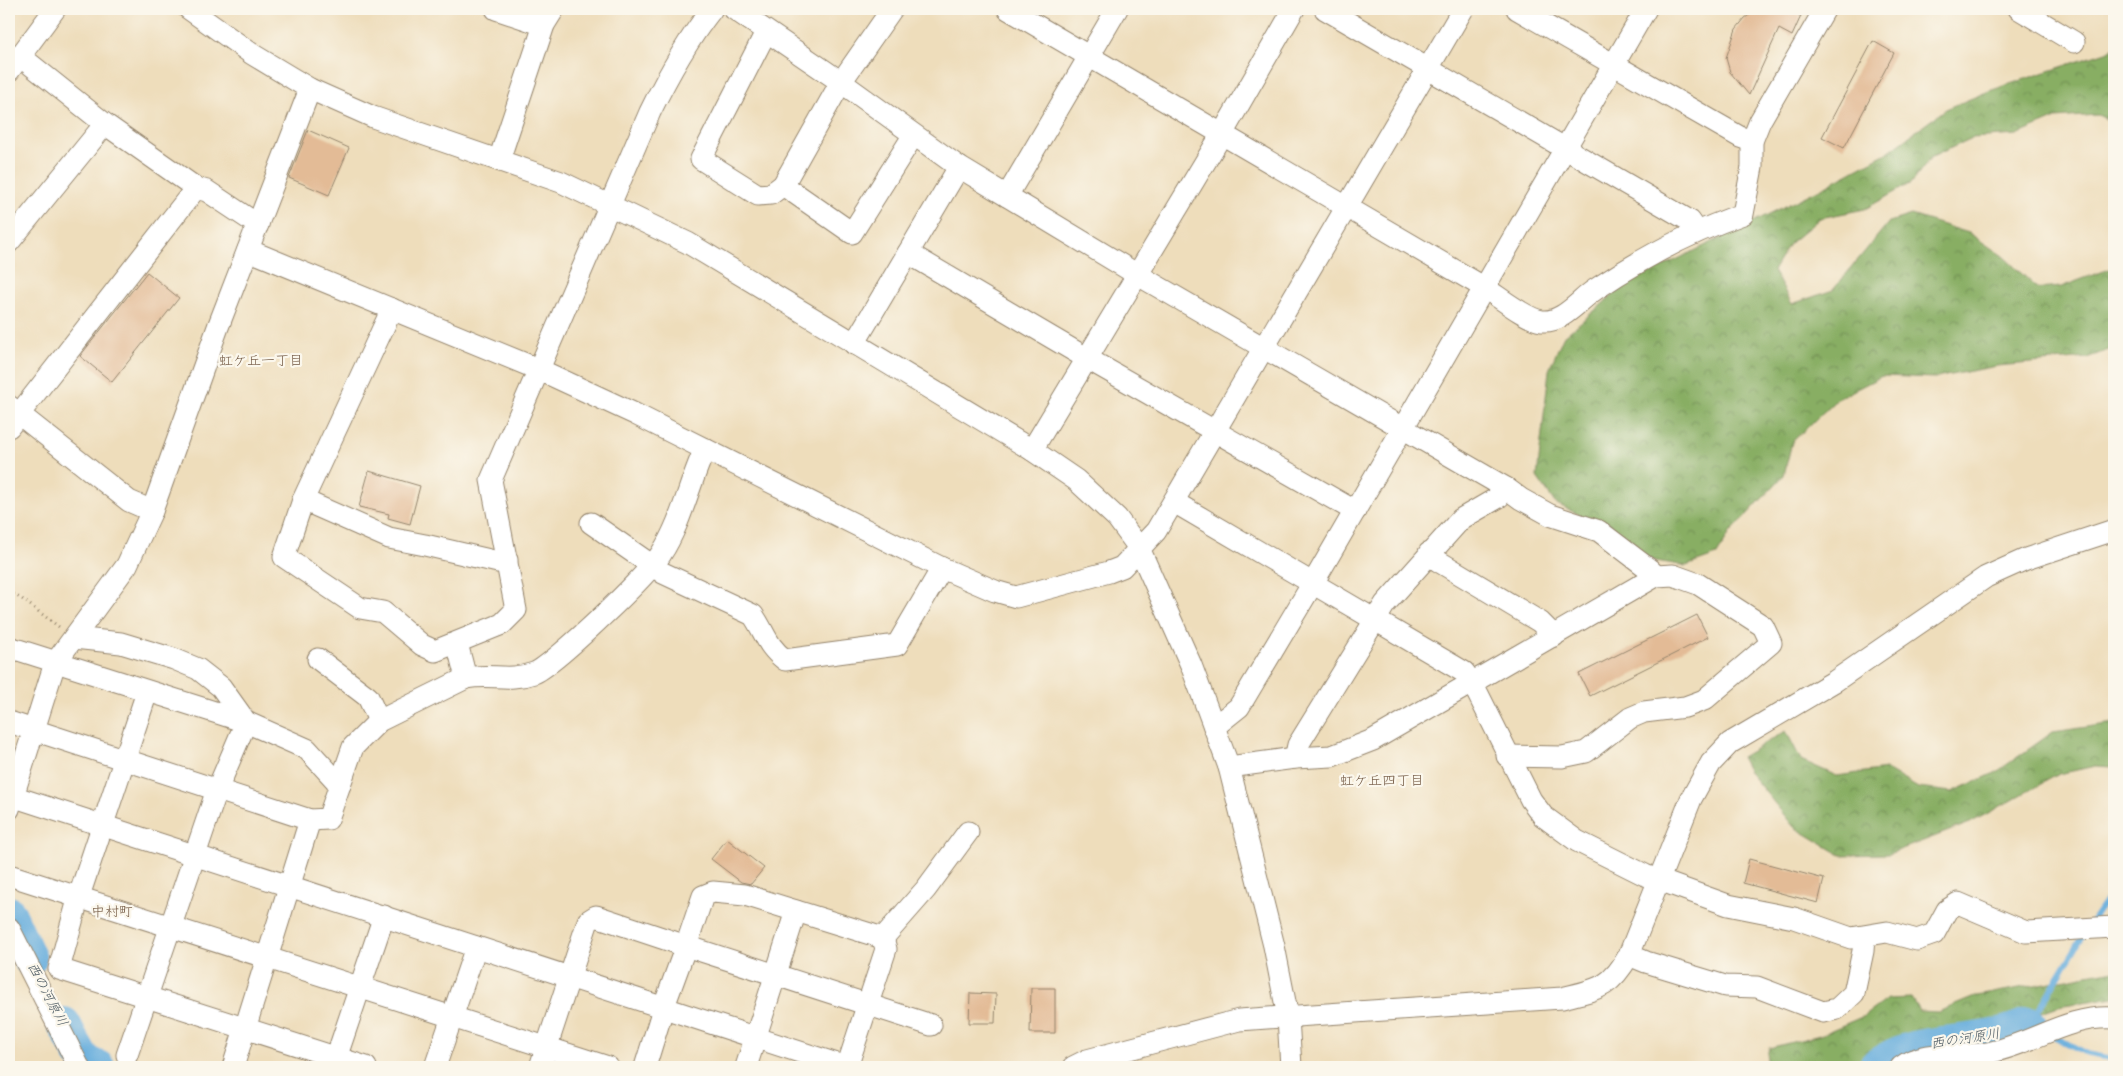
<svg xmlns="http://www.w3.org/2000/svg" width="2123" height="1076" viewBox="0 0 2123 1076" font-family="Delius,'Klee One',sans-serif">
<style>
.forest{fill:url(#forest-crowns);stroke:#626c41}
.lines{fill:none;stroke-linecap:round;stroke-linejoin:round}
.stream{stroke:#67aedd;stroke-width:5.5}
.river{stroke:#67aedd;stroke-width:34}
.building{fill:#e3bb96}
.minor-casing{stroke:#94846c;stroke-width:23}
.path{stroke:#94846c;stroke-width:3;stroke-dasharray:1 4;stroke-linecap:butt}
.minor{stroke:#fff;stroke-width:21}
.labels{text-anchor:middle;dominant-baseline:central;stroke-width:4.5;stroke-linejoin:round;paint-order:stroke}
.neighbourhood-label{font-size:14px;fill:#765d48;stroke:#fbf7ec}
.water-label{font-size:14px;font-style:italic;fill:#4a5861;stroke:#fbf7ec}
</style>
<defs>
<pattern id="forest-crowns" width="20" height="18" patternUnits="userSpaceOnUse" patternTransform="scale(1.25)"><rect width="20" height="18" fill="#88ae64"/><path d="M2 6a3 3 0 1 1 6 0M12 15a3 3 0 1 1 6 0" fill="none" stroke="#708e52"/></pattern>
</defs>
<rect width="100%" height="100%" fill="#fbf7ec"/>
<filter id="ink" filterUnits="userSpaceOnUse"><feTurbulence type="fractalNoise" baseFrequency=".02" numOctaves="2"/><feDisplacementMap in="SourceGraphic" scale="10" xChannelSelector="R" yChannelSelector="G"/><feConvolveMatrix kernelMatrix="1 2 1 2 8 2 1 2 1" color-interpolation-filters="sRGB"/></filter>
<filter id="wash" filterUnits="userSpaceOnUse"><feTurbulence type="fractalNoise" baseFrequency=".0096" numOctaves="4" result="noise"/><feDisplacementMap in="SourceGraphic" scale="20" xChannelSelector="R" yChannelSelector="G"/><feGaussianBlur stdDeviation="1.12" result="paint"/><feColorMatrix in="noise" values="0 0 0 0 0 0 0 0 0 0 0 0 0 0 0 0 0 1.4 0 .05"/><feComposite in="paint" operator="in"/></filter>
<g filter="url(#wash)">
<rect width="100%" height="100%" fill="#edb"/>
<!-- forest -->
<g class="forest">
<polygon points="2114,47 2114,123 2098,115 2056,118 2017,135 1972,138 1930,158 1911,183 1865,209 1820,218 1789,244 1773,271 1792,304 1833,290 1889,222 1911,215 1969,233 2003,256 2038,289 2061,287 2114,267 2114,348 2087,358 1997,366 1935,378 1882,376 1837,399 1792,442 1784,475 1730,533 1717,555 1686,566 1650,560 1604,527 1555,503 1537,477 1549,370 1563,337 1625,285 1820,189 1888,152 1946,109 1989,91 2109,51"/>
<polygon points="2114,723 2114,767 2095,766 2059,774 1970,823 1889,854 1841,855 1794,827 1749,772 1741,757 1786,731 1801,760 1837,776 1885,769 1918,788 1952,792 1995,773 2053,732"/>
<polygon points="2114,970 2114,997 2058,1006 1979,1035 1917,1042 1866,1067 1793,1067 1766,1061 1769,1048 1820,1035 1864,1016 1887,999 1911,998 1919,1011 1938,1012 1977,996"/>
</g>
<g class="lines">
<!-- stream -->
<g class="stream">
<polyline points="2090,924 2114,889"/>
<polyline points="2040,1029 2030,1024 2084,934"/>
<polyline points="2053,1036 2088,1054 2114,1059"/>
</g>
<!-- river -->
<g class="river">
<polyline points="9,913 30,959"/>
<path d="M64,1024C72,1038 81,1064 98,1067"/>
<path d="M1875,1067C1912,1037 1954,1046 1997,1035C2008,1033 2019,1028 2030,1024"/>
</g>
</g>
<g id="blocks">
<!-- building -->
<g class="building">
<polygon points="1758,9 1784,9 1801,16 1792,36 1779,29 1749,95 1730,72 1726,58 1736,29 1745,18"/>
<polygon points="1873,41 1894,53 1844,148 1822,137"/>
<polygon points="308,130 349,148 329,195 289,178"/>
<polygon points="147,272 179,298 112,382 80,356"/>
<polygon points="369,471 420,486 410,524 388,518 389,514 359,507"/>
<polygon points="1697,615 1708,637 1590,696 1579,674"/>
<polygon points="727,839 764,868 751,884 741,882 711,859"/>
<polygon points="1749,859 1824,879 1818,903 1743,883"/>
<polygon points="1031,988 1055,988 1055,1033 1030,1033"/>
<polygon points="970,993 996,994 995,1023 969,1023"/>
</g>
</g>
</g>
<g filter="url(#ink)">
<use href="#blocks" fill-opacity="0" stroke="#94846c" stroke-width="1"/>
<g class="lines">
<defs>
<g id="minor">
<polyline points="189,9 252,54 310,89 373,117 561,182 688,243 1032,450 1076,480 1117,518 1139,548 1191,665 1229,767 1274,946 1288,1017 1291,1067"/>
<polyline points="496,9 544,25"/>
<polyline points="734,9 841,82 959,167 1138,275 1506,488 1499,497 1461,519 1385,604 1298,745 1295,758"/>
<path d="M1008,9L1485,288C1499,297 1526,319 1542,321C1563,323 1580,299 1596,289C1642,258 1691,232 1743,214L1752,167V141L1760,121L1825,9"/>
<polyline points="1325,9 1690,221 1697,231"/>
<polyline points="1517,9 1740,137 1752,141"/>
<polyline points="2019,9 2074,42"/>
<polyline points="766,32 701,159 758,195 771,194 783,185 841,82 892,9"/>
<polyline points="20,56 105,124 196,188 207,191 258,225"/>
<polyline points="9,71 55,9"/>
<polyline points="499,160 544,25 554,9"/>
<polyline points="783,185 852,233 913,136"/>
<polyline points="1007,196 1117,9"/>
<polyline points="9,242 105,124"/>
<polyline points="248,250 540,370 635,414 942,568 995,591 1016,597 1109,572 1122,567 1156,531 1463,9"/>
<polyline points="908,253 1088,359 1355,511"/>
<path d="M392,309L303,500L284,557L360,608L383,612L422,645L435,651L502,624L516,610L491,480L650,112C668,75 687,41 712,9"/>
<polyline points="854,344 959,167"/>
<polyline points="9,406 129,501 152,511"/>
<polyline points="9,427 196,188"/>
<polyline points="1032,450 1222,134 1294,9"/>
<polyline points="1506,488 1521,499 1550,515 1599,531 1649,569 1656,576"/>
<polyline points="303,500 389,538 425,545 498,562 507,560"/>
<polyline points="1174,502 1464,672 1473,684 1531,800 1543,816 1577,841 1645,875 1728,905 1794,918 1851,938 1887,932 1917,940 1934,934 1947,910 1958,903 2026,932 2114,927"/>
<path d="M591,523L663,573L753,615C766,634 766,645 785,660L897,645L942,568"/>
<polyline points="1429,553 1438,561 1540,622 1554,636"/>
<polyline points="74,638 121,643 174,659 198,669 221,687 246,722 307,749 340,785"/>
<polyline points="457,643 466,678"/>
<polyline points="9,647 246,722 217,790 127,1055"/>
<polyline points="318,659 368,697 379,721"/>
<polyline points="147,692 79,896 59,969 366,1067"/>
<path d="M9,722L310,820L328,819L353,747L379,721L466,678C491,673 508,682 534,673C553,666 649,574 661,554C682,522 689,483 705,449"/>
<polyline points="1214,727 1239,707 1313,583 1646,9"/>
<polyline points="1229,767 1295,758 1332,756 1373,740 1656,576 1673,575 1698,584 1763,626 1771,643 1704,700 1685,707 1644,712 1630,718 1586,752 1562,757 1507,756"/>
<polyline points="9,795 846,1067"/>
<polyline points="9,809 55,663 127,565 152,511 218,327 310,89"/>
<polyline points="9,875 608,1067"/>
<polyline points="9,928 79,1067"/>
<polyline points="883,938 745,895 713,892 703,896 686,946 931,1025"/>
<polyline points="883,938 926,889 968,832"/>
<polyline points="1629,955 1646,962 1725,986 1757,987 1823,1012 1837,1009 1854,993 1863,951 1864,938"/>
<polyline points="233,1067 310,820"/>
<polyline points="333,1067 384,916"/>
<polyline points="435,1067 476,947"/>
<polyline points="540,1067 588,921 596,916 686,946 663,1009 645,1067"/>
<polyline points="746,1067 796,911"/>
<polyline points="847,1067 886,949 883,938"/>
<path d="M1073,1067L1087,1060L1239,1020L1562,998C1598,989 1610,989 1629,955L1691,799L1711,763L1730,743L1835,681L1986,577L2026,559L2114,530"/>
<path d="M1901,1067C1925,1048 1959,1058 1987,1053C2031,1045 2067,1015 2114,1018"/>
</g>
</defs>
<!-- minor casing -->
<use href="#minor" class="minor-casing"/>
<!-- path -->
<polyline class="path" points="9,592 22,599 59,627"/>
<!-- minor -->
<use href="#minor" class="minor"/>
</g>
</g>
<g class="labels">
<!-- neighbourhood labels -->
<g class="neighbourhood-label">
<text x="261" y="360">虹ケ丘一丁目</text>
<text x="1382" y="780">虹ケ丘四丁目</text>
<text x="112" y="911">中村町</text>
</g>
<!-- water labels -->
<g class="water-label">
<text transform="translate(48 994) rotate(62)">西の河原川</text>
<text transform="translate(1965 1038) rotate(-9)">西の河原川</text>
</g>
</g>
<!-- margin -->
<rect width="2123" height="1076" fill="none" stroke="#fbf7ec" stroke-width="30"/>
</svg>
